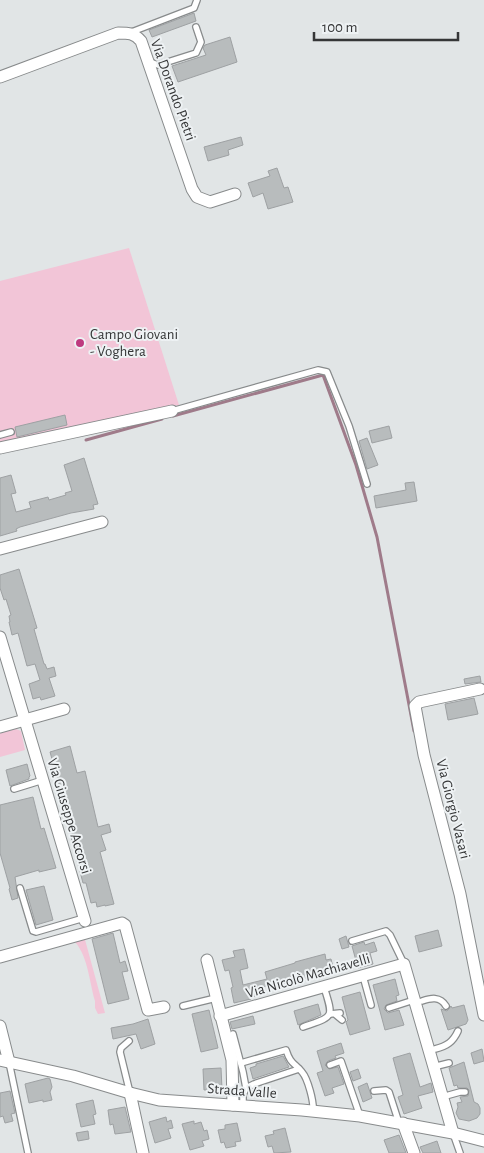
<svg xmlns="http://www.w3.org/2000/svg" width="484" height="1153" viewBox="0 0 484 1153" font-family="'Alegreya Sans',sans-serif">
<style>
.green{fill:#f2c5d7}
.lines{fill:none;stroke-linecap:round;stroke-linejoin:round}
.stream{stroke:#9f7b8a;stroke-width:3}
.building{fill:#b8bcbd;stroke:#9ea1a3}
.lane-casing{stroke:#888b8c;stroke-width:8}
.street-casing{stroke:#888b8c;stroke-width:13}
.lane{stroke:#fff;stroke-width:5.5}
.street{stroke:#fff;stroke-width:11}
.poi-dot{fill:#be3a7f;stroke:#eef2f4;stroke-width:2}
.labels{text-anchor:middle;dominant-baseline:central;stroke-width:4;stroke-linejoin:round;paint-order:stroke}
.street-label{font-size:15px;fill:#353637;stroke:#eef2f4}
.poi-label{font-size:15px;fill:#353637;stroke:#eef2f4;text-anchor:start}
</style>
<rect width="100%" height="100%" fill="#e1e5e6"/>
<!-- green -->
<g class="green">
<polygon points="129,248 179,405 0,445 0,281"/>
<polygon points="16,729 21,731 25,750 0,757 0,733"/>
<path d="M84,936L105,1013L98,1014L95,1008V1001C89,981 88,953 72,939Z"/>
</g>
<g class="lines">
<!-- stream -->
<g class="stream">
<polyline points="173,416 323,375 356,465 377,537 414,731"/>
<polyline points="86,440 162,419"/>
</g>
</g>
<!-- building -->
<g class="building">
<polygon points="194,13 196,21 152,37 149,30"/>
<polygon points="230,37 237,62 178,82 172,66 206,55 203,48 205,45"/>
<polygon points="241,137 243,145 228,150 229,155 208,161 204,147"/>
<polygon points="277,168 284,188 288,187 293,202 268,209 263,193 253,197 248,183 270,176 268,171"/>
<polygon points="65,415 67,425 17,437 15,427"/>
<polygon points="389,426 392,438 372,443 369,431"/>
<polygon points="367,438 378,465 367,469 359,441"/>
<polygon points="84,458 98,504 93,505 94,509 71,513 20,527 16,529 17,531 0,536 0,478 11,475 16,493 11,494 16,512 31,508 29,502 48,497 49,500 66,495 65,493 72,491 64,465"/>
<polygon points="414,482 417,501 376,508 374,496 406,490 405,483"/>
<polygon points="19,569 37,628 34,629 44,664 45,664 47,669 54,667 56,676 49,678 55,696 41,700 40,697 33,699 29,684 40,680 35,664 27,666 18,633 12,635 9,622 10,622 9,616 11,615 6,599 4,600 0,588 0,575"/>
<polygon points="480,676 481,682 465,684 464,679"/>
<polygon points="474,698 478,714 448,720 445,704"/>
<polygon points="70,746 77,773 85,771 98,827 109,824 111,832 101,835 106,850 100,852 114,904 105,906 105,905 97,907 96,902 91,903 86,883 83,883 67,822 69,821 60,787 55,769 53,769 50,760 52,759 50,752"/>
<polygon points="27,764 30,776 29,777 29,779 10,786 6,770"/>
<polygon points="33,797 41,829 44,828 56,868 39,872 39,870 15,877 18,898 12,900 9,889 10,888 0,853 0,805"/>
<polygon points="44,886 53,920 36,925 26,890"/>
<polygon points="438,930 442,946 419,952 415,936"/>
<polygon points="113,933 120,963 125,961 128,971 122,972 129,999 108,1004 92,939"/>
<polygon points="346,936 349,947 342,949 339,939"/>
<polygon points="364,942 365,945 374,942 377,951 370,953 373,964 358,968 352,946"/>
<polygon points="244,949 248,968 240,970 243,985 267,979 265,972 295,963 295,962 325,954 326,960 331,959 333,967 323,970 324,973 283,984 283,981 259,988 260,992 255,993 256,996 251,997 251,999 234,1003 231,988 233,987 229,970 225,971 222,960 235,957 233,951"/>
<polygon points="395,979 399,995 396,996 397,1001 386,1005 384,1009 388,1013 399,1010 404,1025 385,1030 373,985"/>
<polygon points="360,992 370,1029 350,1035 346,1022 348,1020 342,997"/>
<polygon points="318,1004 321,1015 298,1025 294,1011"/>
<polygon points="464,1005 468,1020 466,1024 448,1030 441,1009 447,1011 451,1006 452,1008"/>
<polygon points="209,1010 218,1048 201,1052 192,1014"/>
<polygon points="253,1016 255,1024 232,1029 230,1022"/>
<polygon points="148,1019 155,1044 141,1049 136,1034 113,1039 111,1028 133,1024"/>
<polygon points="341,1043 344,1053 335,1056 336,1058 328,1061 325,1065 329,1069 338,1067 344,1084 332,1088 334,1093 325,1096 317,1073 323,1071 317,1051"/>
<polygon points="482,1049 484,1061 474,1064 471,1053"/>
<polygon points="410,1053 420,1087 431,1083 433,1092 418,1096 422,1108 404,1114 398,1097 403,1095 393,1058"/>
<polygon points="283,1056 289,1067 253,1079 250,1068 256,1066 256,1064"/>
<polygon points="464,1062 474,1102 478,1104 480,1108 480,1114 477,1118 469,1121 459,1119 456,1113 458,1107 457,1103 462,1102 460,1097 468,1096 469,1090 467,1088 458,1088 457,1085 454,1086 449,1068"/>
<polygon points="221,1068 222,1089 204,1090 203,1069"/>
<polygon points="358,1069 361,1078 353,1081 350,1072"/>
<polygon points="48,1078 50,1079 52,1087 50,1092 52,1100 43,1102 43,1100 29,1103 25,1084"/>
<polygon points="367,1083 372,1098 363,1102 358,1087"/>
<polygon points="10,1091 15,1113 11,1114 13,1121 5,1123 3,1116 0,1117 0,1093"/>
<polygon points="93,1100 96,1114 93,1115 95,1124 81,1127 76,1104"/>
<polygon points="125,1107 131,1132 115,1134 113,1124 110,1125 108,1110"/>
<polygon points="166,1117 167,1122 171,1120 173,1128 168,1129 171,1138 155,1143 149,1122"/>
<polygon points="194,1121 194,1124 201,1122 204,1131 207,1130 209,1139 202,1141 204,1146 190,1150 182,1124"/>
<polygon points="237,1123 241,1141 235,1142 236,1146 226,1148 224,1142 221,1143 218,1130 225,1129 225,1125"/>
<polygon points="285,1128 291,1152 274,1153 272,1146 268,1147 265,1136 274,1134 273,1131"/>
<polygon points="88,1131 89,1139 78,1141 76,1133"/>
<polygon points="399,1135 406,1153 389,1153 384,1140"/>
<polygon points="437,1141 441,1153 423,1153 420,1147"/>
</g>
<g class="lines">
<defs>
<g id="lane">
<polyline points="129,33 194,8 197,0"/>
<polyline points="150,62 158,65 196,53 201,42 196,27"/>
<polyline points="172,411 318,370 327,372 349,426 367,484"/>
<polyline points="0,435 11,432"/>
<polyline points="14,789 43,780"/>
<polyline points="20,888 33,931 36,932 84,918"/>
<polyline points="352,941 386,931 390,935 404,964"/>
<polyline points="363,976 371,1005"/>
<path d="M422,1001C431,998 440,996 446,1006"/>
<polyline points="183,1006 216,998"/>
<polyline points="389,1008 414,1000"/>
<polyline points="330,1014 340,1013"/>
<polyline points="336,1015 342,1020"/>
<path d="M303,1027C334,1016 334,1019 324,987"/>
<polyline points="233,1034 243,1072 246,1088"/>
<polyline points="129,1041 121,1048 120,1052 130,1093"/>
<path d="M435,1049C447,1046 453,1042 458,1031"/>
<polyline points="9,1062 28,1153"/>
<path d="M241,1063L286,1050C291,1065 294,1062 302,1072C308,1079 314,1102 313,1111"/>
<polyline points="330,1065 341,1061 360,1116"/>
<polyline points="433,1067 449,1063"/>
<polyline points="374,1091 386,1090 389,1092 399,1123"/>
<polyline points="442,1097 460,1092 465,1092"/>
<polyline points="243,1106 243,1095 246,1088 254,1084 299,1069"/>
<polyline points="453,1133 460,1153"/>
</g>
<g id="street">
<path d="M0,77L118,33C129,33 134,33 141,41L192,189L197,197L210,202L235,194"/>
<polyline points="0,448 172,411"/>
<polyline points="0,549 102,522"/>
<polyline points="0,637 85,921"/>
<polyline points="480,689 419,702 415,706 424,755 460,894 484,1015"/>
<polyline points="0,727 64,709"/>
<polyline points="0,957 122,923 125,925 148,1010 164,1007"/>
<polyline points="207,960 232,1060 233,1105"/>
<polyline points="220,1016 404,964 453,1133"/>
<polyline points="0,1026 9,1062"/>
<polyline points="0,1060 73,1076 130,1093 159,1100 302,1110 360,1116 453,1133 484,1141"/>
<polyline points="130,1093 143,1153"/>
<polyline points="403,1123 414,1153"/>
</g>
</defs>
<!-- lane casing -->
<use href="#lane" class="lane-casing"/>
<!-- street casing -->
<use href="#street" class="street-casing"/>
<!-- lane -->
<use href="#lane" class="lane"/>
<!-- street -->
<use href="#street" class="street"/>
</g>
<!-- markers -->
<circle class="poi-dot" cx="80" cy="343" r="5"/>
<g class="labels">
<!-- street labels -->
<g class="street-label">
<text transform="translate(173 90) rotate(70)">Via Dorando Pietri</text>
<text transform="translate(453 809) rotate(76)">Via Giorgio Vasari</text>
<text transform="translate(69 816) rotate(73)">Via Giuseppe Accorsi</text>
<text transform="translate(308 976) rotate(-16)">Via Nicolò Machiavelli</text>
<text transform="translate(242 1091) rotate(4)">Strada Valle</text>
</g>
<!-- poi labels -->
<g class="poi-label">
<text x="90" y="334">Campo Giovani<tspan x="90" dy="17">- Voghera</tspan></text>
</g>
</g>
<!-- scale -->
<path d="M314 32v8h144v-8" fill="none" stroke="#353637" stroke-width="2.5"/>
<text x="322" y="32" font-size="15" fill="#353637" stroke="#eef2f4" stroke-width="4" paint-order="stroke">100 m</text>
</svg>
